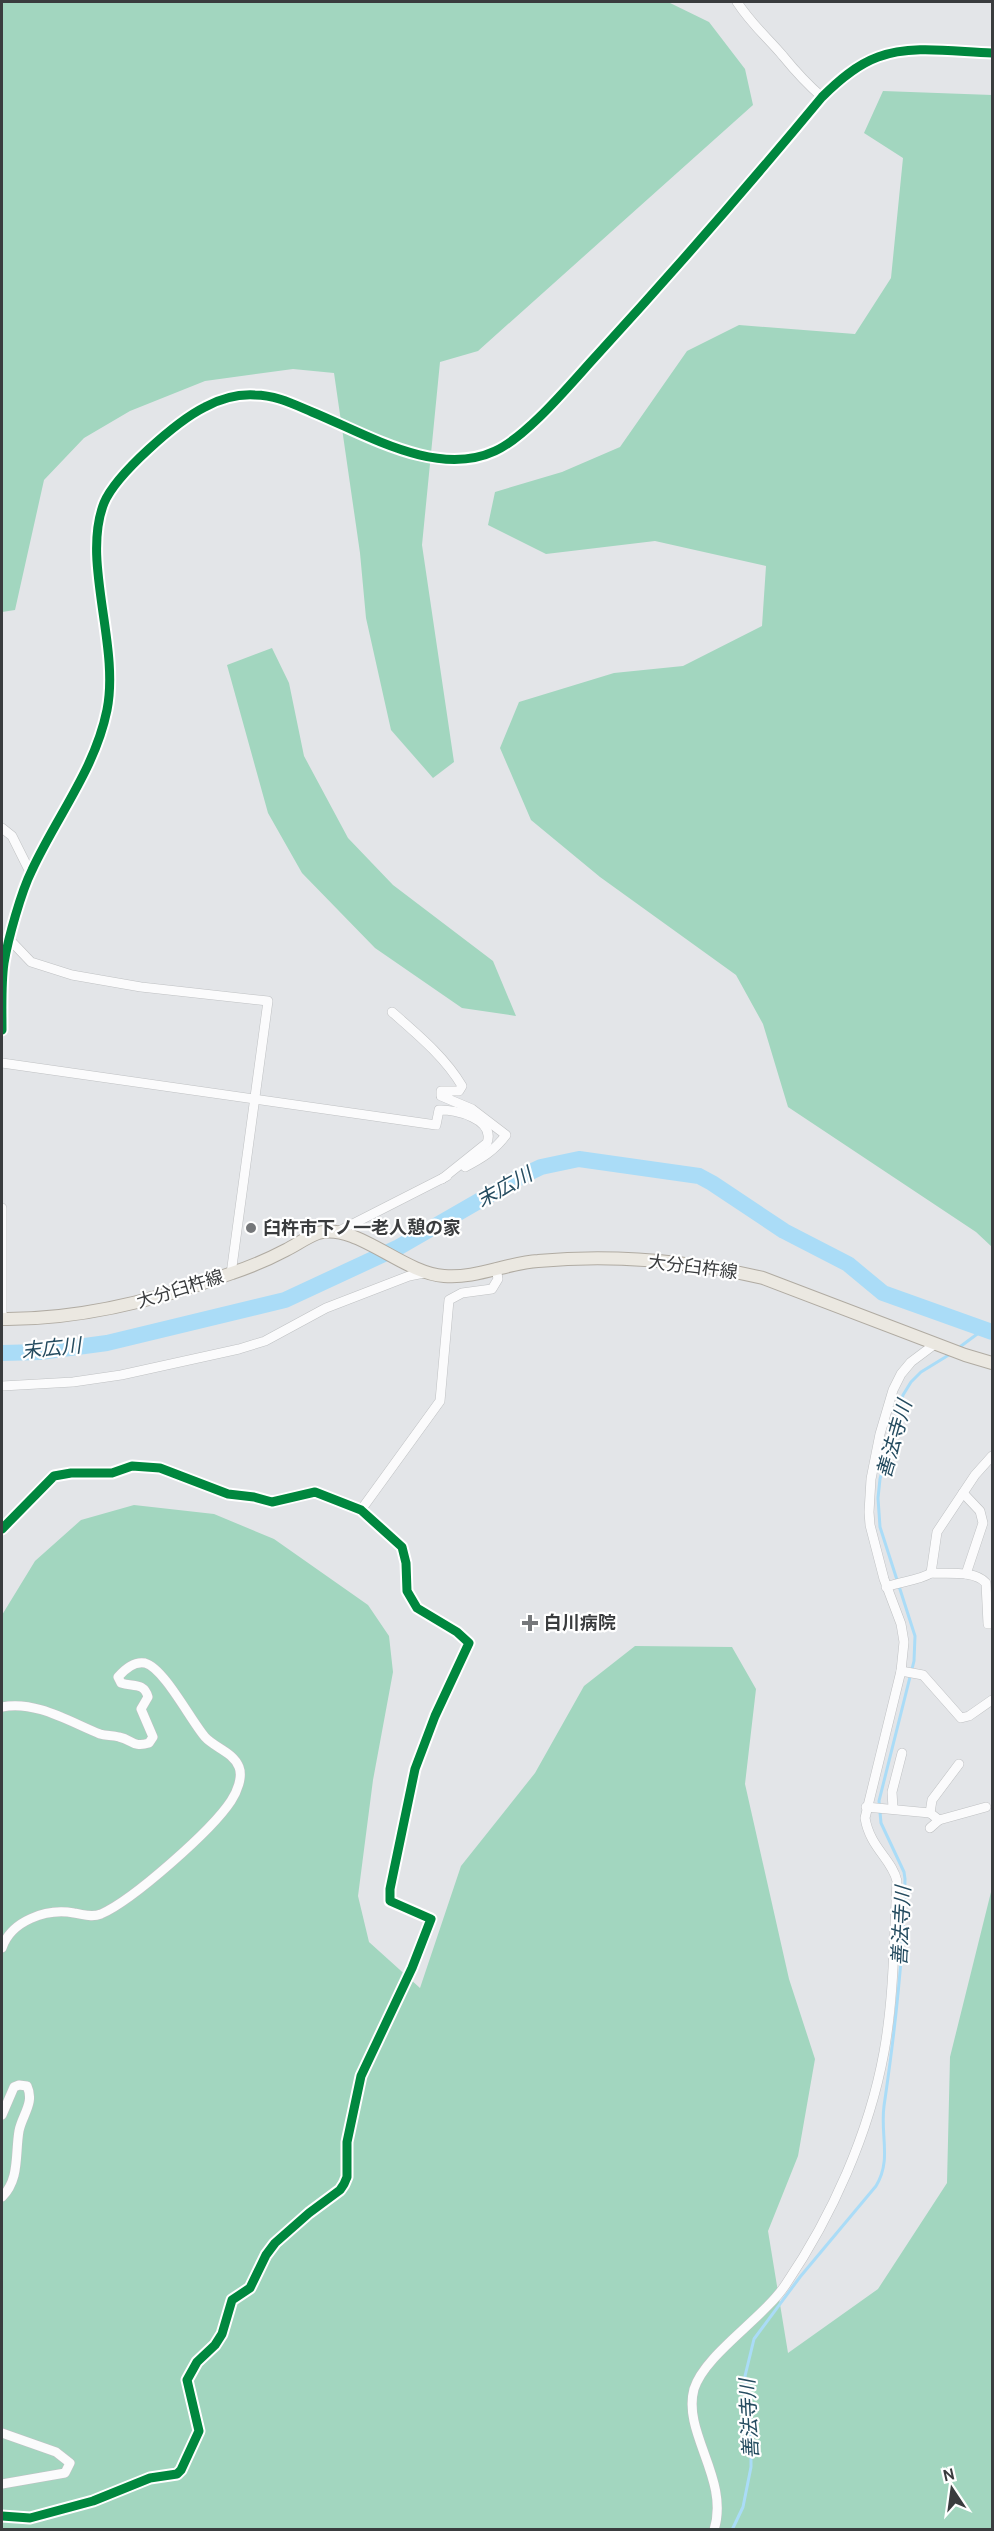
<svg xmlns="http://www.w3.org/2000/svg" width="994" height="2531" viewBox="0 0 994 2531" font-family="Cabin,'Noto Sans JP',sans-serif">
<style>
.forest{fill:#a2d6bf}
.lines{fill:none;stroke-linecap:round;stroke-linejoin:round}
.stream{stroke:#aadcf7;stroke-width:3}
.river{stroke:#aadcf7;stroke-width:16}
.minor-casing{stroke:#bfc1c3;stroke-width:10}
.major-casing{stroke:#b0aba2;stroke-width:14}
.minor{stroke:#fbfbfc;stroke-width:9}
.major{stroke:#ebe8e1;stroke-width:12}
.cycleway-casing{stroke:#fff;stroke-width:13}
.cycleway{stroke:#00873e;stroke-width:9}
.poi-dot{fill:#75777a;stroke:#fff;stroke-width:2}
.labels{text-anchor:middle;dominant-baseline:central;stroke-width:4.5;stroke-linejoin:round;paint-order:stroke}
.poi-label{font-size:18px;font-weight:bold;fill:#3a3c3e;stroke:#fff;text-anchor:start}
.street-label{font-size:18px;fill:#3a3c3e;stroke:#fff}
.water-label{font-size:20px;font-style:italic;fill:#254c60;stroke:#fff}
</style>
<rect width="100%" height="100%" fill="#e3e5e8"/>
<!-- forest -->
<g class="forest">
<polygon points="2,2 668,2 709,22 745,69 753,105 478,351 440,362 422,545 454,762 433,778 391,730 366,618 360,553 334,373 293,369 205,381 130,411 84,438 44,480 15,610 2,612"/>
<polygon points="883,91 992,95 992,1247 976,1232 788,1107 763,1024 736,975 600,877 531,820 500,748 519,702 614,673 683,666 762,626 766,566 655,541 546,554 488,525 495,492 562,472 620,447 687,351 739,325 855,334 891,278 903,158 864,133"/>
<polygon points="272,648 289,683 304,756 348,838 393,885 493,961 516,1016 462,1008 375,948 302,873 268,813 227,665"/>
<polygon points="134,1505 214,1514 274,1539 368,1605 389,1636 393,1672 373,1780 358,1896 369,1942 420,1988 461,1866 535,1773 584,1686 635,1646 732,1647 756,1689 745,1784 789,1979 815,2059 798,2156 768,2231 788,2353 878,2289 947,2183 950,2057 992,1888 992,2529 2,2529 2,1615 35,1561 81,1520"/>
</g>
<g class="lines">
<!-- stream -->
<g class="stream">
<polyline points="957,1349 984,1329"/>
<path d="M732,2530L743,2507L751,2467V2426L745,2376L754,2339L800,2277L876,2186C892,2160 880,2135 884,2106C895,2031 904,1955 905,1879L904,1872L881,1823L879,1801L914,1661L915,1636L880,1527L878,1498L880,1479L903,1395L911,1382L921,1372L952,1353"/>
</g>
<!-- river -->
<polyline class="river" points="2,1353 40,1352 107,1343 285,1300 399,1247 522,1176 541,1167 579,1159 699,1176 712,1183 784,1231 848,1264 883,1293 992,1332"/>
<defs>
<g id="minor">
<path d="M737,2C752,25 766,36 783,56C796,72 807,84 822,97"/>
<polyline points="2,828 12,836 30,872"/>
<polyline points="2,941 10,940 31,962 72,975 141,987 268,1001 231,1274"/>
<path d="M392,1012C417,1034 445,1057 462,1086L459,1091H441V1096L472,1109L506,1135C494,1151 482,1158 465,1167"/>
<path d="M2,1030C2,1008 1,984 4,963C8,939 21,892 32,870C57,816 95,769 107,710C120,645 81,561 104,503C116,474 177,421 205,407C220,399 238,394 255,395C275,395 293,404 312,412C366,434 437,478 495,451C528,436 572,382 597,355C674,271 749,185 822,97C838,81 856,65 878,57C912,44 956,52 992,53"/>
<path d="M2,1063L436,1125L439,1110C455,1109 496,1119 487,1143L442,1179"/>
<polyline points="2,1208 2,1319"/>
<polyline points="339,1231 447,1176"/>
<polyline points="2,1386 73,1382 121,1375 239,1349 265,1341 326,1308 409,1276 424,1273"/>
<polyline points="963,1493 980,1511 983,1523 966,1574"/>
<polyline points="361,1510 440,1401 449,1300 462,1293 492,1289 498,1279 496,1268"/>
<polyline points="2,1529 54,1476 71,1473 112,1473 132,1466 160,1468 228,1494 254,1497 272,1502 315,1492 361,1510 402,1547 406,1563 407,1591 417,1608 457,1632 469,1643 435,1716 415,1769 390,1889 390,1901 431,1919 412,1968 361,2076 347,2142 347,2177 344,2184 340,2190 309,2213 275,2243 266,2255 250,2288 232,2300 222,2334 215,2345 197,2362 187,2380 199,2431 181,2470 177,2474 150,2478 93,2501 30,2518 2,2516"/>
<path d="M931,1573C947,1574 975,1570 986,1583L988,1624H992"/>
<path d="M886,1587C901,1581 918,1581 931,1573L937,1532L975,1475L992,1456"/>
<polyline points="901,1671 923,1675 961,1718 969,1716 992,1700"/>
<path d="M2,1707C35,1700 70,1722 100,1734C106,1736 112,1735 119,1737C133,1740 133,1748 149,1743L153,1737L141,1709L148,1697C144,1682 133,1687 121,1683L118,1677C124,1670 134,1661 145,1663C164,1668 191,1721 205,1737C215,1748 233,1752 239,1767C243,1777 237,1792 231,1801C212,1830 133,1900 101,1914C91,1918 83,1914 74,1913C46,1908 11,1921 2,1948"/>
<polyline points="866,1807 930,1813 939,1820"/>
<polyline points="893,1808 892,1792 902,1753"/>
<polyline points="930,1813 932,1800 959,1764"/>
<polyline points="930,1828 939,1820 986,1807"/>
<path d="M2,2115L14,2087L19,2085L27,2086C35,2103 22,2115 19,2131C15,2154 20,2179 2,2197"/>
<polyline points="2,2433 56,2452 70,2463 65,2473 2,2484"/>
<path d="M714,2530C730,2479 682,2433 694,2389C705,2354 764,2318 786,2284C832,2216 869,2134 884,2052C894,1997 894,1937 897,1881C892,1859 870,1848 865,1818L901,1671L904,1642L901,1624L884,1579L870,1525L869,1512L871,1479L880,1434L893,1390L901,1374L911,1362L935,1344"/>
</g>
<path id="major" d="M2,1319C80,1320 158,1300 232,1273C250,1267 269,1259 286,1250C296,1245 307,1237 318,1233C356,1222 402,1273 444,1276C475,1279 507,1263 538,1261C613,1254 690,1261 763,1278L965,1355L992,1363"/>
</defs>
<!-- minor casing -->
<use href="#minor" class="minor-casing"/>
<!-- major casing -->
<use href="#major" class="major-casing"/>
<!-- minor -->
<use href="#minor" class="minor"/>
<!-- major -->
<use href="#major" class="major"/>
<defs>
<g id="cycleway">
<path d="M2,1030C2,1008 1,984 4,963C8,939 21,892 32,870C57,816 95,769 107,710C120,645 81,561 104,503C116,474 177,421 205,407C220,399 238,394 255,395C275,395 293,404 312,412C366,434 437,478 495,451C528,436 572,382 597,355C674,271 749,185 822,97C838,81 856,65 878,57C912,44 956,52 992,53"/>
<polyline points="2,1529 54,1476 71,1473 112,1473 132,1466 160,1468 228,1494 254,1497 272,1502 315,1492 361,1510 402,1547 406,1563 407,1591 417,1608 457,1632 469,1643 435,1716 415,1769 390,1889 390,1901 431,1919 412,1968 361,2076 347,2142 347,2177 344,2184 340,2190 309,2213 275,2243 266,2255 250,2288 232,2300 222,2334 215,2345 197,2362 187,2380 199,2431 181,2470 177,2474 150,2478 93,2501 30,2518 2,2516"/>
</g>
</defs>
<!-- cycleway casing -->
<use href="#cycleway" class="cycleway-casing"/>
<!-- cycleway -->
<use href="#cycleway" class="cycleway"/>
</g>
<!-- markers -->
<g class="poi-dot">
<circle cx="251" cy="1228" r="6"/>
<path d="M527 1614h6v6h6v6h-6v6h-6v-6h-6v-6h6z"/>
</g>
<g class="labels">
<!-- poi labels -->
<g class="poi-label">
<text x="263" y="1228">臼杵市下ノ一老人憩の家</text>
<text x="544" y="1623">白川病院</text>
</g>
<!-- street labels -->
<g class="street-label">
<text transform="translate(693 1267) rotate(7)">大分臼杵線</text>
<text transform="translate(180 1289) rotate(-17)">大分臼杵線</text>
</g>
<!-- water labels -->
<g class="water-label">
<text transform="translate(504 1187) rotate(-29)">末広川</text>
<text transform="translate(51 1348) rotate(-6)">末広川</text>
<text transform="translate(894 1439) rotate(-74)">善法寺川</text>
<text transform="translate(901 1926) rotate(-87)">善法寺川</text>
<text transform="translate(749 2419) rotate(-93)">善法寺川</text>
</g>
</g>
<!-- border -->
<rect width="994" height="2531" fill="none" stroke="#3a3c3e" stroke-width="6"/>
<!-- north arrow -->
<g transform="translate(952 2489) rotate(347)" stroke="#ffffff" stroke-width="4.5" paint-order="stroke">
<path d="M0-4.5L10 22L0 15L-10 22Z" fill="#3a3c3e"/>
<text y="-9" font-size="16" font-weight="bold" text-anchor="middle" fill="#3a3c3e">N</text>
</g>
</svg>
